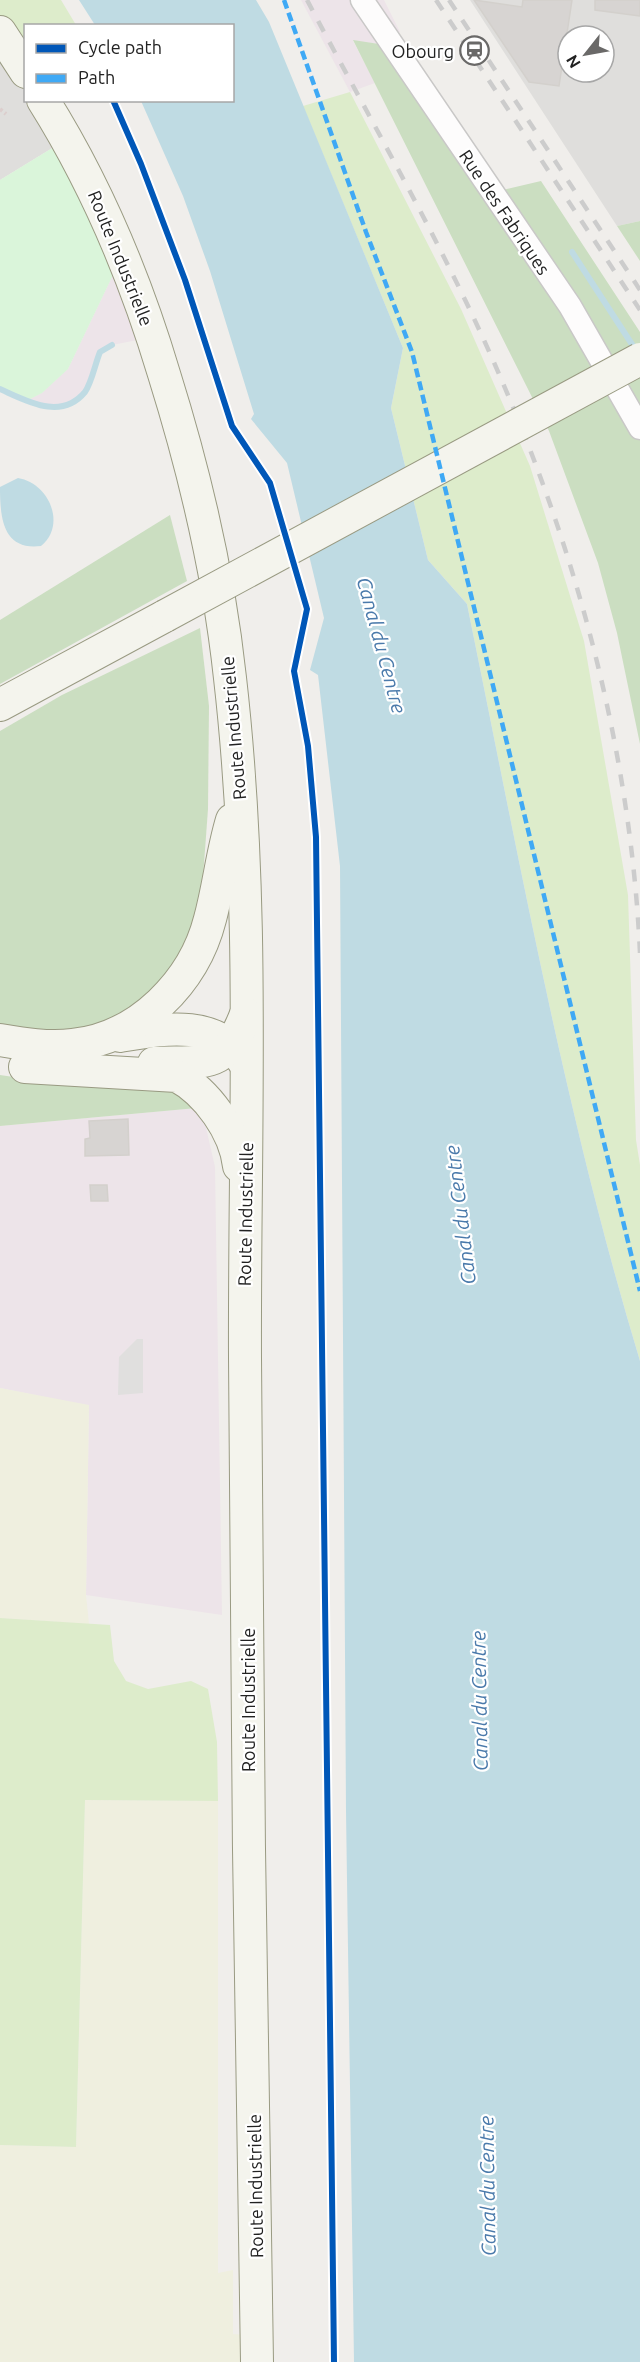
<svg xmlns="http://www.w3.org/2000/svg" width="640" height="2362" viewBox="0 0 640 2362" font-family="Ubuntu,sans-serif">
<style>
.residential{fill:#dfdedc;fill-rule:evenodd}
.industrial{fill:#ede4e9}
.farmland{fill:#efefdf}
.grass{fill:#ddeccb}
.forest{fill:#cbdec1}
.park{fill:#daf5da}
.parking{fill:#e0dfde}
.water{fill:#bfdbe3}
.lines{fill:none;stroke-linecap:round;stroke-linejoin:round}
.stream{stroke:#bfdbe3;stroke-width:6}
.building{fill:#d7d4d2;stroke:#d3d0cc;stroke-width:1.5}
.street-casing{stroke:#c9c8c7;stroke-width:25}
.secondary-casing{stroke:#999a82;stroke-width:34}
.path{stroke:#dccecd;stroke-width:4;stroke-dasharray:3 3;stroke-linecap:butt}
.street{stroke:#fdfcfc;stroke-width:22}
.secondary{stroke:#f4f4ed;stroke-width:32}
.rail{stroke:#ccc;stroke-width:4.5;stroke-dasharray:12 12;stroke-linecap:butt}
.secondary-bridge-casing{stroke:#999a82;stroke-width:34;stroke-linecap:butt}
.secondary-bridge{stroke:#f4f4ed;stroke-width:32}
.quiet{stroke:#3fa9f5;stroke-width:4.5;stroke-dasharray:9 4.5;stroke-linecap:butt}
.cycleway-casing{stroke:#fff;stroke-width:10}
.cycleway{stroke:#0057b8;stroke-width:6}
.labels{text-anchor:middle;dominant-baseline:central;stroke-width:4.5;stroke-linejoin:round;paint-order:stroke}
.poi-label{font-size:18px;fill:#222;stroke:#fff;text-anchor:end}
.street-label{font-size:18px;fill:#222;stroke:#fff}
.water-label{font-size:20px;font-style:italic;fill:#4a7aab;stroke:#fff}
</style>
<rect width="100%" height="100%" fill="#f0eeeb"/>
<!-- residential -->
<g class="residential">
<path d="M470,0H640V221L617,226ZM568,36H604V72H568Z"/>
<polygon points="0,32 25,72 26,100 43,101 67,139 0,180"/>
</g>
<!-- industrial -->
<g class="industrial">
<polygon points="301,0 384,0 400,32 379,44 353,41 375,83 350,92"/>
<polygon points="123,254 153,337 112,345 100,352 86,390 68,405 47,408 26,401 42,393 68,369"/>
<polygon points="197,1108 204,1119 215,1167 222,1615 86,1595 89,1406 0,1388 0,1126"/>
</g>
<!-- farmland -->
<g class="farmland">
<polygon points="0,1388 89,1405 86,1595 89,1624 0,1618"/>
<polygon points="85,1800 218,1801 218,2273 233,2270 233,2334 257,2336 257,2362 0,2362 0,2145 76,2147"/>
</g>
<!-- grass -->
<g class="grass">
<polygon points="0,0 61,0 76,25 26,26 25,72 0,32"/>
<path d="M350,92L461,309L530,466L584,641L628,895L636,1140L640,1165V1361C565,1113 519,858 467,604L428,560L391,408L403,348L303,106Z"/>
<polygon points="0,1618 110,1625 114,1661 126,1681 148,1689 191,1681 208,1689 217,1742 218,1801 85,1800 76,2147 0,2145"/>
</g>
<!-- forest -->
<g class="forest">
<polygon points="353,40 379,44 482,195 541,181 640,332 640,744 617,633 598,563 549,431"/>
<polygon points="640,221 640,261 617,226"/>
<polygon points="170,515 187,581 0,684 0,620"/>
<polygon points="200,628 209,706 208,809 199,932 186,961 109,1032 0,1033 0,731 62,695"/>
<polygon points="0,1075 27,1079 157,1079 197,1108 0,1126"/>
</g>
<!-- park -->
<polygon class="park" points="67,139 123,254 68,369 42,393 26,401 0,389 0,180"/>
<!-- parking -->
<polygon class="parking" points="137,1339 143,1339 143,1393 118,1395 119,1357"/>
<!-- water -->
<g class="water">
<path d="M79,0H256L269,22L403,348L391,408L428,560L467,604C519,858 565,1113 640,1361V2362H354L346,1811L340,866L318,675L310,670L324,618L287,463L251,419L254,414L210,271L183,196L141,101L232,100V26L95,25Z"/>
<path d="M18,478C49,483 67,525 41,546C2,551 0,516 0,487Z"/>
</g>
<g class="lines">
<!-- stream -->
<g class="stream">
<polyline points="572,252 637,352"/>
<path d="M0,389C27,401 61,421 85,392C92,382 95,364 100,352L112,345"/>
</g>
</g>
<!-- building -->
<g class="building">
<polygon points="474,0 522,7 523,0 572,0 559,86 529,82"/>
<polygon points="595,0 640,0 640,16 595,10"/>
<polygon points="128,1119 129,1155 85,1156 85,1139 90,1138 89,1121"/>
<polygon points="90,1185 107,1185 108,1201 91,1201"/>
</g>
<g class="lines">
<defs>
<polyline id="street" points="362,0 570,306 640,428"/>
<g id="secondary">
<polyline points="0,32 26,72"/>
<path d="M43,100C97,186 135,277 164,374C195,473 219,575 230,678C256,904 244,1131 245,1358C246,1693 251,2027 257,2362"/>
<polyline points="0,705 165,616"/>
<path d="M120,1036C163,1029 216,1018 244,1062"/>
<path d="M0,1040C24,1044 48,1048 73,1045C139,1038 194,982 210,919C219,886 222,853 232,820"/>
<path d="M154,1063C207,1061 225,1070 246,1014"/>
<path d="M25,1067L177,1076C207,1092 235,1131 239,1166"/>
</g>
</defs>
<!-- street casing -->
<use href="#street" class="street-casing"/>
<!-- secondary casing -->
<use href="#secondary" class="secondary-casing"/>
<!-- path -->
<polyline class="path" points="0,109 6,114"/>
<!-- street -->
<use href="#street" class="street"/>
<!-- secondary -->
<use href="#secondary" class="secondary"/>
<!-- rail -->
<g class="rail">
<path d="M307,0C374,127 450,257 505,388C581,566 631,759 640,953"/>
<polyline points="436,0 640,310"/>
<polyline points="449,0 640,290"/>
</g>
<defs>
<polyline id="secondary-bridge" points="165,616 640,359"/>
</defs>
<!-- secondary-bridge casing -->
<use href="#secondary-bridge" class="secondary-bridge-casing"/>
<!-- secondary-bridge -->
<use href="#secondary-bridge" class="secondary-bridge"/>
<!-- quiet -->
<polyline class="quiet" points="284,0 366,232 412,352 640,1291"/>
<defs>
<polyline id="cycleway" points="113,100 141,164 185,280 232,426 270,483 307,609 294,671 308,746 316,837 334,2362"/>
</defs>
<!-- cycleway casing -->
<use href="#cycleway" class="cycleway-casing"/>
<!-- cycleway -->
<use href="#cycleway" class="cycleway"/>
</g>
<!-- icons -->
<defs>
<symbol id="station-ring" viewBox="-11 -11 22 22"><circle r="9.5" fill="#fff" stroke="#6a6968" stroke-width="1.5"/><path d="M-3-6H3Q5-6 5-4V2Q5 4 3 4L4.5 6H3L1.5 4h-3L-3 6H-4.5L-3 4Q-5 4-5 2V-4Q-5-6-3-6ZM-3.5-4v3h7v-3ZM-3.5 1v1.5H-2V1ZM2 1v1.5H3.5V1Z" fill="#6a6968"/></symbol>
</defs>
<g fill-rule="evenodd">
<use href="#station-ring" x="458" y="34" width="33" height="33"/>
</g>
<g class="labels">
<!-- poi labels -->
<g class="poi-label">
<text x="454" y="51">Obourg</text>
</g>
<!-- street labels -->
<g class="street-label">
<text transform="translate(505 212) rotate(56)">Rue des Fabriques</text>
<text transform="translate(121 258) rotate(68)">Route Industrielle</text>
<text transform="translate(233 728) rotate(-95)">Route Industrielle</text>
<text transform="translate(245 1214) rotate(-89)">Route Industrielle</text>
<text transform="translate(248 1700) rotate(-90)">Route Industrielle</text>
<text transform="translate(255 2186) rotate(-91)">Route Industrielle</text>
</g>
<!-- water labels -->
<g class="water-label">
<text transform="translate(382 645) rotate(75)">Canal du Centre</text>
<text transform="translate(460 1215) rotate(-97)">Canal du Centre</text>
<text transform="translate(479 1701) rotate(-91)">Canal du Centre</text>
<text transform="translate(487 2186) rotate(-91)">Canal du Centre</text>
</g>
</g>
<!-- legend -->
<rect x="24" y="24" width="210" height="78" fill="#ffffff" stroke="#a7a7a7" stroke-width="1.5"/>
<rect x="36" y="44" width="30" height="9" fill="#0057b8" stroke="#a7a7a7" stroke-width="1.5"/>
<text x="78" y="54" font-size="18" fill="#222222">Cycle path</text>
<rect x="36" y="74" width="30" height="9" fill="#3fa9f5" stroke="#a7a7a7" stroke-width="1.5"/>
<text x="78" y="84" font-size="18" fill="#222222">Path</text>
<!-- north arrow -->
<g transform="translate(586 54) rotate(239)"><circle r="28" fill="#ffffff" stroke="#a7a7a7" stroke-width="1.5"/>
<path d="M0-4.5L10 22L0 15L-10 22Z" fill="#6a6968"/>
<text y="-9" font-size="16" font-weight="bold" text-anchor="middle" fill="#222222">N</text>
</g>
</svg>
